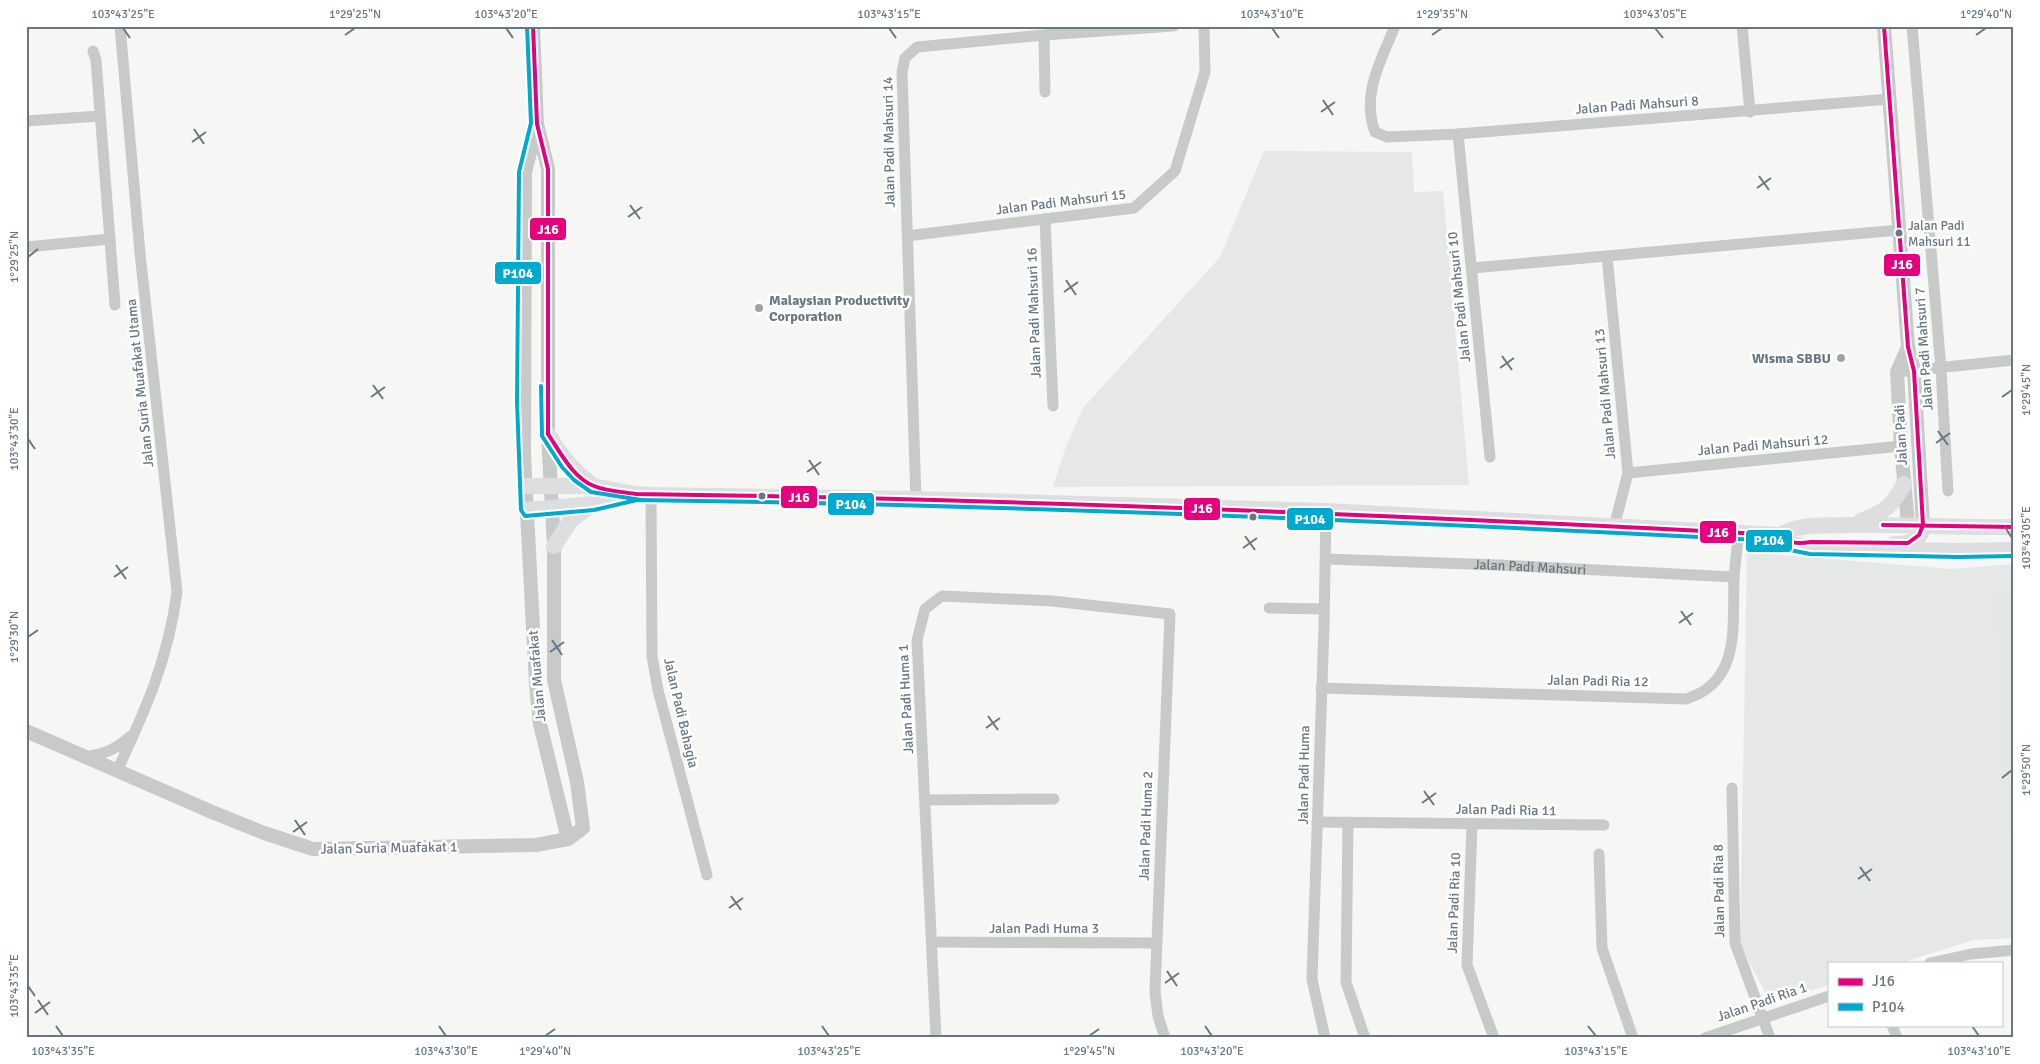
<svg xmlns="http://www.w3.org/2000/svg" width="2040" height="1064" viewBox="0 0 2040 1064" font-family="Signika,sans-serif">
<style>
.built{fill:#e6e7e7}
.pitch{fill:#e5e7e3}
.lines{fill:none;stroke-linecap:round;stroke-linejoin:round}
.minor{stroke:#c8caca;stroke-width:11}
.tertiary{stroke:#c8caca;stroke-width:14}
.secondary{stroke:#dddedf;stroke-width:16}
.bus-1-casing{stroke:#fff;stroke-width:8}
.bus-2-casing{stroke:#fff;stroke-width:8}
.bus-1{stroke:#e5007d;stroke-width:4}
.bus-2{stroke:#00a9ce;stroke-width:4}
.ticks{fill:none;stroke:#697782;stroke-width:2}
.bus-dot{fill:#697782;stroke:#fff;stroke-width:2}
.poi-dot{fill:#9aa3aa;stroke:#fff;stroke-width:2}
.labels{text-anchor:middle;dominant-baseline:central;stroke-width:5;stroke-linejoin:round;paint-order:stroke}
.bus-label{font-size:13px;fill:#697782;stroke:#fff;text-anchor:start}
.street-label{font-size:14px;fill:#697782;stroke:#fff}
.poi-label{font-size:14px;font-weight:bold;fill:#697782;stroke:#fff;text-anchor:start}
.line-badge{stroke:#fff;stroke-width:2}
.badge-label{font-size:14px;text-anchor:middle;font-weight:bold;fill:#fff}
.neatline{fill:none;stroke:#697782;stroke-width:2}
.ticks-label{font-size:12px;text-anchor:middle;fill:#697782}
</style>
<rect width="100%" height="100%" fill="#f6f6f5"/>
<!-- built -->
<g class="built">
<polygon points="1264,151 1412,152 1414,192 1443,191 1469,485 1053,487 1065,449 1083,408 1220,257"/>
<polygon points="1747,552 1951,569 2014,564 2014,938 1974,940 1900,963 1829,963 1829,985 1771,1003 1740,945"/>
</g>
<!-- pitch -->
<polygon class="pitch" points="2014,593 2014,908 1997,594"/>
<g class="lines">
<!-- minor -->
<g class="minor">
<path d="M1395,26C1381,61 1361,94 1375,132L1387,137L1458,134L1890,99"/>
<polyline points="1742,26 1750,112"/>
<polyline points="1912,26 1941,369 1948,491"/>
<polyline points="1044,35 1045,92"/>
<polyline points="93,51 96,60 115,305"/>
<polyline points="26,121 100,116"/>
<polyline points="1458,134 1490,457"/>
<polyline points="1045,219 1053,406"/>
<polyline points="907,236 1134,208 1175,171 1205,72 1204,26"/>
<polyline points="26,247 110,239"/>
<polyline points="1607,256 1628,473 1614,527"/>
<polyline points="1472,268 1899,230"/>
<polyline points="1897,372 2014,360"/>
<polyline points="1628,473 1901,446"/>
<polyline points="651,495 652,656 658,690 707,875"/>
<polyline points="916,499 902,72 905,58 917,47 1044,35 1174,26"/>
<path id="s1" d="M1326,559L1499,565L1734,577"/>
<polyline points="1269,608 1323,609"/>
<path d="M1321,688L1686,699C1742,682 1732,625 1734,579C1735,563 1737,548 1739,533"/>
<path d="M85,757C106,753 115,750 131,736"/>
<path d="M117,771C146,709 168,660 177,592L140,253L120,26"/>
<polyline points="1732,788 1735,943 1770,1038"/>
<polyline points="926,800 1054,799"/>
<polyline points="1317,822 1604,825"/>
<polyline points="1348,822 1346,982 1365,1038"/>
<polyline points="1472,825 1467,965 1494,1038"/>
<polyline points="1599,854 1602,948 1633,1038"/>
<polyline points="932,942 1156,943"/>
<polyline points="1930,963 1971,954 2014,950"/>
<polyline points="1892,1025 1897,1038"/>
<polyline points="936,1038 917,640 925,609 942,596 1052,601 1170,614 1155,992 1158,1016 1165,1038"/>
<polyline points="1325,1038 1312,979 1324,626 1326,511"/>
<polyline points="1705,1038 1829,996"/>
</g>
<!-- tertiary -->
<g class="tertiary">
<polyline points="1884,26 1908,347 1914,371 1923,525"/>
<polyline points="537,126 525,172 524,455 536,685 540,724 568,839"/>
<polyline points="1908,524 1901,446 1897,372 1908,347"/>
<polyline points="26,731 212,812 264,833 313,849 536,845 568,839 583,828 577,782 554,680 554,546 548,434 548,169 537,124 533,26"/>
</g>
<!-- secondary -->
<g class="secondary">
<path d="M548,434C560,455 573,471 593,486"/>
<path d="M525,486H593L636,494L651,495L916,499L1326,511L1780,535C1800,523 1824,526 1847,525C1903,524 1958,528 2014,527"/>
<polyline points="527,510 593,504 633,495"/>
<path d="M1861,521C1885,511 1892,507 1904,484"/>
<polyline points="1780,535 1793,544 1810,548 1958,551 2014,550"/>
<path d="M1894,544C1908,544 1922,541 1923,525"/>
<polyline points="554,546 571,520 591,505"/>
</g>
<defs>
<g id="bus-1">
<polyline points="533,26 537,124 548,169 548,434"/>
<path d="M548,434C560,452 573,478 594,486C606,491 623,492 636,494C1018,499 1399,515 1780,535C1791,544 1798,544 1811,542L1908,543L1919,535L1923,525L1914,371L1908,347L1884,26"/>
<polyline points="1883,525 2014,527"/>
</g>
<g id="bus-2">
<path d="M527,26L531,123L519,172L517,402L521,510L525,516L594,510L637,500C1017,505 1398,521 1778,541L1790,550L1810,554L1958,557L2014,556"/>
<polyline points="541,386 542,436 562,467 574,480 591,492 641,500"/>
</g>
</defs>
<!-- bus-1 casing -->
<use href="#bus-1" class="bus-1-casing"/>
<!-- bus-2 casing -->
<use href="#bus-2" class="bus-2-casing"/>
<!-- bus-1 -->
<use href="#bus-1" class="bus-1"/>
<!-- bus-2 -->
<use href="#bus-2" class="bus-2"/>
</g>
<!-- ticks -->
<path class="ticks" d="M123,28L130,38M506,28L513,38M889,28L896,38M1272,28L1279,38M1655,28L1663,38M345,35L355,28M1432,35L1442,28M1976,35L1986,28M1323,100L1333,115M1321,112L1335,102M194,129L204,144M192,142L206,132M1759,176L1769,190M1757,188L1771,178M630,205L640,219M628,217L642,207M28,257L38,249M1066,280L1076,295M1064,292L1078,282M1502,356L1512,370M1500,368L1514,358M373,385L383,399M371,397L385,387M2002,397L2012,390M1938,431L1948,445M28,439L35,449M1936,443L1950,433M809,460L819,475M807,472L821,462M2005,527L2012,538M1245,536L1255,550M1243,548L1257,538M116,565L126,579M114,577L128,567M1681,611L1691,625M1679,623L1693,613M28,637L38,630M552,640L562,655M550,652L564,642M988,716L998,730M986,728L1000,718M2002,778L2012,770M1424,791L1434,805M1422,803L1436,793M295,820L305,835M293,832L307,822M1860,867L1870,881M1858,879L1872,869M731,896L741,910M729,908L743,898M1167,971L1177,986M1165,983L1179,973M28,986L35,996M38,1000L48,1015M35,1013L50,1002M56,1026L63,1036M439,1026L446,1036M822,1026L829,1036M1205,1026L1212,1036M1588,1026L1596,1036M1972,1026L1979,1036M545,1036L555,1029M1089,1036L1099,1029"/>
<!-- markers -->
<g class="bus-dot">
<circle cx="1899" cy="233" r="4.5"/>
<circle cx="762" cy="496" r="4.5"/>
<circle cx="1253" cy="517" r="4.5"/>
</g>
<g class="poi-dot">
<circle cx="759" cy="308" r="5"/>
<circle cx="1841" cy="358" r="5"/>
</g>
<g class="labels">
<!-- bus labels -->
<g class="bus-label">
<text x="1908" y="226">Jalan Padi<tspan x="1908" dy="16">Mahsuri 11</tspan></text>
</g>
<!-- street labels -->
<g class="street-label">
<text transform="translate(1637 105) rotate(-4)">Jalan Padi Mahsuri 8</text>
<text transform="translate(889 142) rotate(-91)">Jalan Padi Mahsuri 14</text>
<text transform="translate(1061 202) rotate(-7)">Jalan Padi Mahsuri 15</text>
<text transform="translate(1459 297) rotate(-96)">Jalan Padi Mahsuri 10</text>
<text transform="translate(1034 313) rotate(-92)">Jalan Padi Mahsuri 16</text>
<text transform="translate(1924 349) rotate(-94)">Jalan Padi Mahsuri 7</text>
<text transform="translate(140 383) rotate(-96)">Jalan Suria Muafakat Utama</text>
<text transform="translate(1605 394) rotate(-95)">Jalan Padi Mahsuri 13</text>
<text transform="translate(1901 435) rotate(-93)">Jalan Padi</text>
<text transform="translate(1763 445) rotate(-5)">Jalan Padi Mahsuri 12</text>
<text stroke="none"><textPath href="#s1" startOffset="204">Jalan Padi Mahsuri</textPath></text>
<text transform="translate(537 676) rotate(-95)">Jalan Muafakat</text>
<text transform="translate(1598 681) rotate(1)">Jalan Padi Ria 12</text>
<text transform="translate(906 699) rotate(-93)">Jalan Padi Huma 1</text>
<text transform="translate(681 713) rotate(77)">Jalan Padi Bahagia</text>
<text transform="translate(1304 775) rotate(-89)">Jalan Padi Huma</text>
<text transform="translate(1506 810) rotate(1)">Jalan Padi Ria 11</text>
<text transform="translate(1146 826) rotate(-88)">Jalan Padi Huma 2</text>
<text transform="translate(389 848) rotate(-1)">Jalan Suria Muafakat 1</text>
<text transform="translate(1719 891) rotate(-91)">Jalan Padi Ria 8</text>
<text transform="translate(1454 903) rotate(-88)">Jalan Padi Ria 10</text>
<text x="1044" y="928">Jalan Padi Huma 3</text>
<text transform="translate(1762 1002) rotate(-19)">Jalan Padi Ria 1</text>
</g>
<!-- poi labels -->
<g class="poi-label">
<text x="769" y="300">Malaysian Productivity<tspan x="769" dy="16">Corporation</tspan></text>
<text x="1831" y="358" text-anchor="end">Wisma SBBU</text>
</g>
</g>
<g class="line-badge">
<rect x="529" y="217" width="38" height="24" rx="5" fill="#e5007d"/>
<rect x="1883" y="253" width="38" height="24" rx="5" fill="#e5007d"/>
<rect x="494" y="261" width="48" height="24" rx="5" fill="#00a9ce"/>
<rect x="780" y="485" width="38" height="24" rx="5" fill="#e5007d"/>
<rect x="827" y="492" width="48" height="24" rx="5" fill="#00a9ce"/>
<rect x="1183" y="497" width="38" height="24" rx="5" fill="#e5007d"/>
<rect x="1286" y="507" width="48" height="24" rx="5" fill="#00a9ce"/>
<rect x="1699" y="520" width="38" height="24" rx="5" fill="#e5007d"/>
<rect x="1745" y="529" width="48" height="24" rx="5" fill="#00a9ce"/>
</g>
<g class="badge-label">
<text x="548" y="234">J16</text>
<text x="1902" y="269">J16</text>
<text x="518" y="278">P104</text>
<text x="799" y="502">J16</text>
<text x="851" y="509">P104</text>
<text x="1202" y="513">J16</text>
<text x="1310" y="524">P104</text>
<text x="1718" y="537">J16</text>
<text x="1769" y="545">P104</text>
</g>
<!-- border -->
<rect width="2040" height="1064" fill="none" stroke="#ffffff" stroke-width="55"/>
<!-- legend -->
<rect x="1828" y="962" width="175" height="65" fill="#ffffff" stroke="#c3c9cd"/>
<rect x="1838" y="978" width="25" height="8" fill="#e5007d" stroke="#c3c9cd"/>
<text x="1872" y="986" font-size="15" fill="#697782">J16</text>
<rect x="1838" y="1003" width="25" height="8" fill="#00a9ce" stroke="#c3c9cd"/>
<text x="1872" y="1012" font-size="15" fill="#697782">P104</text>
<rect x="28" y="28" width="1984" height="1008" class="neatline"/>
<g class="ticks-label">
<text x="123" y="18">103°43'25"E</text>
<text x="355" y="18">1°29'25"N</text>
<text x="506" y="18">103°43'20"E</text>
<text x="889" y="18">103°43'15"E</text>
<text x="1272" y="18">103°43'10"E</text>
<text x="1442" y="18">1°29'35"N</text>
<text x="1655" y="18">103°43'05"E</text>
<text x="1986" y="18">1°29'40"N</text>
<text transform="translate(14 257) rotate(-90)" y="4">1°29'25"N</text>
<text transform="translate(2026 390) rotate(-90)" y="4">1°29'45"N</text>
<text transform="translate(14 439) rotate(-90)" y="4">103°43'30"E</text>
<text transform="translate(2026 538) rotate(-90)" y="4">103°43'05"E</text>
<text transform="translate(14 637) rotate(-90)" y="4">1°29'30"N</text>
<text transform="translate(2026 770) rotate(-90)" y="4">1°29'50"N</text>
<text transform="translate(14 986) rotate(-90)" y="4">103°43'35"E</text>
<text x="63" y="1055">103°43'35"E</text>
<text x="446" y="1055">103°43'30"E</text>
<text x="545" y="1055">1°29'40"N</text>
<text x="829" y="1055">103°43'25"E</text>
<text x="1089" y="1055">1°29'45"N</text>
<text x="1212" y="1055">103°43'20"E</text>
<text x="1596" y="1055">103°43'15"E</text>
<text x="1979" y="1055">103°43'10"E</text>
</g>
</svg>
